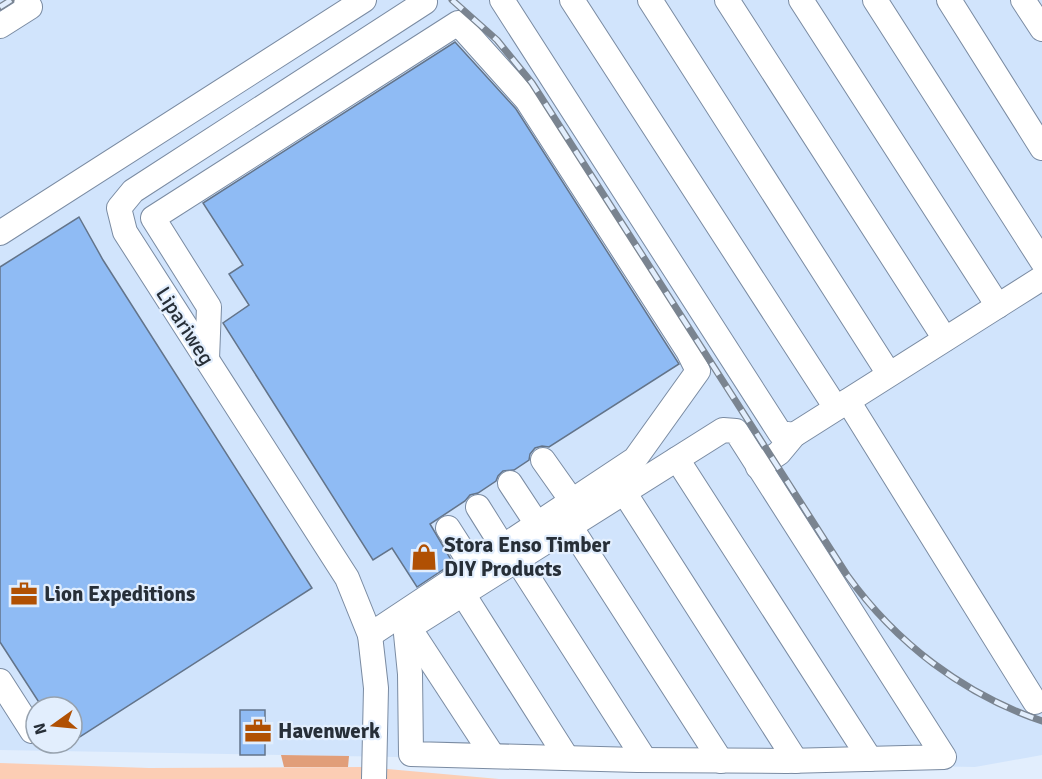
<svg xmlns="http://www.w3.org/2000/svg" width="1042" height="779" viewBox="0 0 1042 779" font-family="Signika,sans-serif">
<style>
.built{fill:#d1e4fc;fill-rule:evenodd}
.green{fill:#fccdb4}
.forest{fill:#e19e79}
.building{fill:#8fbbf4;stroke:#63748a;stroke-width:1.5}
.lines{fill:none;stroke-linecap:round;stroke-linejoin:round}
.minor-casing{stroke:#7a8ba2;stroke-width:26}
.minor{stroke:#fff;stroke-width:24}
.rail-casing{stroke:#7a8490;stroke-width:7}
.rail{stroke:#e2eefd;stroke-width:4.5;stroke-dasharray:14;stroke-linecap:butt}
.labels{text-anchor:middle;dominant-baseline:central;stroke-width:4.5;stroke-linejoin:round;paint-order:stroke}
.street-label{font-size:21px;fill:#272f38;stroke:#e2eefd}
.poi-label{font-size:21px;font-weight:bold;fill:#272f38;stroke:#e2eefd;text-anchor:start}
</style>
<rect width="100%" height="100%" fill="#e2eefd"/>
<!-- built -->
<path class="built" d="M0,0H1042V755L975,767L0,750ZM36,707H72V743H36Z"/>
<!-- green -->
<polygon class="green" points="0,763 149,768 365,767 499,779 0,779"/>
<!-- forest -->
<polygon class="forest" points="281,755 349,756 348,767 284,767"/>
<!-- building -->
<g class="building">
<polygon points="455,42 516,109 679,364 549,447 542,446 535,448 530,454 529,460 514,470 503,471 498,476 496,481 478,493 470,495 465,501 430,524 453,563 417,587 392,548 373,560 223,323 249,305 229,274 243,265 203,203"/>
<polygon points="79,217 103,260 312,588 72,742 72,707 42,707 0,642 0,267"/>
<rect x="240" y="710" width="25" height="45"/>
</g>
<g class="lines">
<defs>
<g id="minor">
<polyline points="502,0 780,433 794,435"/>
<polyline points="572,0 836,408"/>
<polyline points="650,0 889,374"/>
<polyline points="727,0 945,339"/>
<polyline points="801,0 998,306"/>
<polyline points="875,0 1042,261"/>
<polyline points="949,0 1042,148"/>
<polyline points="1023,0 1042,29"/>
<polyline points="0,26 30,7 26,0"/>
<polyline points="0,233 364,0"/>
<polyline points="207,359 209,307 153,218 458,23 527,100 688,351 698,371 635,459 370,635"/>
<polyline points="848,401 1035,702"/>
<polygon points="723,430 736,431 944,757 787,761 637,760 411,754 410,674 406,634 412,626"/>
<polyline points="677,459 870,759"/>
<polyline points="543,460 572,501"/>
<polyline points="758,467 779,453 794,435 1042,278"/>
<polyline points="510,483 537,524"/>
<polyline points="624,492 796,761"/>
<polyline points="478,507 503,547"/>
<polyline points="570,526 721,761"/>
<polyline points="448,528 473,567"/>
<polyline points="517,560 645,760"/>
<polyline points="463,594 567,758"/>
<polyline points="410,629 493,756"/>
<polyline points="0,681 32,731"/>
<polyline points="374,779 376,688 370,635 347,578 125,232 119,208 133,191 425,2"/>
</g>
</defs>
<!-- minor casing -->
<use href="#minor" class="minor-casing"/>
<!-- minor -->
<use href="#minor" class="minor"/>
<defs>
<g id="rail">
<path d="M452,0L497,40L532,83L847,575C896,643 963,694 1042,721"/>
<polyline points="0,7 11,0"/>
</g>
</defs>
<!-- rail casing -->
<use href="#rail" class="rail-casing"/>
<!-- rail -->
<use href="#rail" class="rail"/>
</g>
<!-- icons -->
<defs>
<symbol id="shop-bare" viewBox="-9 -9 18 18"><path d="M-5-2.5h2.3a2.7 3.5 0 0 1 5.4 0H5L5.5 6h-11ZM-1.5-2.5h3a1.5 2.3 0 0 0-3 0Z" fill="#b05003" stroke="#e2eefd" stroke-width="2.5" paint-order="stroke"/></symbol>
<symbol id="office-bare" viewBox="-9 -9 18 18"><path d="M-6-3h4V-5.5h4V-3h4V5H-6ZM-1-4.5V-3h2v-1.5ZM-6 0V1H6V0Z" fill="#b05003" stroke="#e2eefd" stroke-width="2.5" paint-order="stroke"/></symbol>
</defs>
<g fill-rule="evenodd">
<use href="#shop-bare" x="405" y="538" width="38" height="38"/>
<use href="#office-bare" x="5" y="575" width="38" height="38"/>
<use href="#office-bare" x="239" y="712" width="38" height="38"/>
</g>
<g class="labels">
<!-- street labels -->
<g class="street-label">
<text transform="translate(185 326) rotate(57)">Lipariweg</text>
</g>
<!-- poi labels -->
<g class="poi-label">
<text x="444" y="545">Stora Enso Timber<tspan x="444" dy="24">DIY Products</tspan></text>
<text x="44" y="594">Lion Expeditions</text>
<text x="278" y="731">Havenwerk</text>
</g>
</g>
<!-- north arrow -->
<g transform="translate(54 725) rotate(255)"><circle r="28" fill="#e2eefd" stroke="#97a2ae" stroke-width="1.5"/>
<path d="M0-4.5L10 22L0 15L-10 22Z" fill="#b05003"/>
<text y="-9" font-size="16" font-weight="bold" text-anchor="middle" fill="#272f38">N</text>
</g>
</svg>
